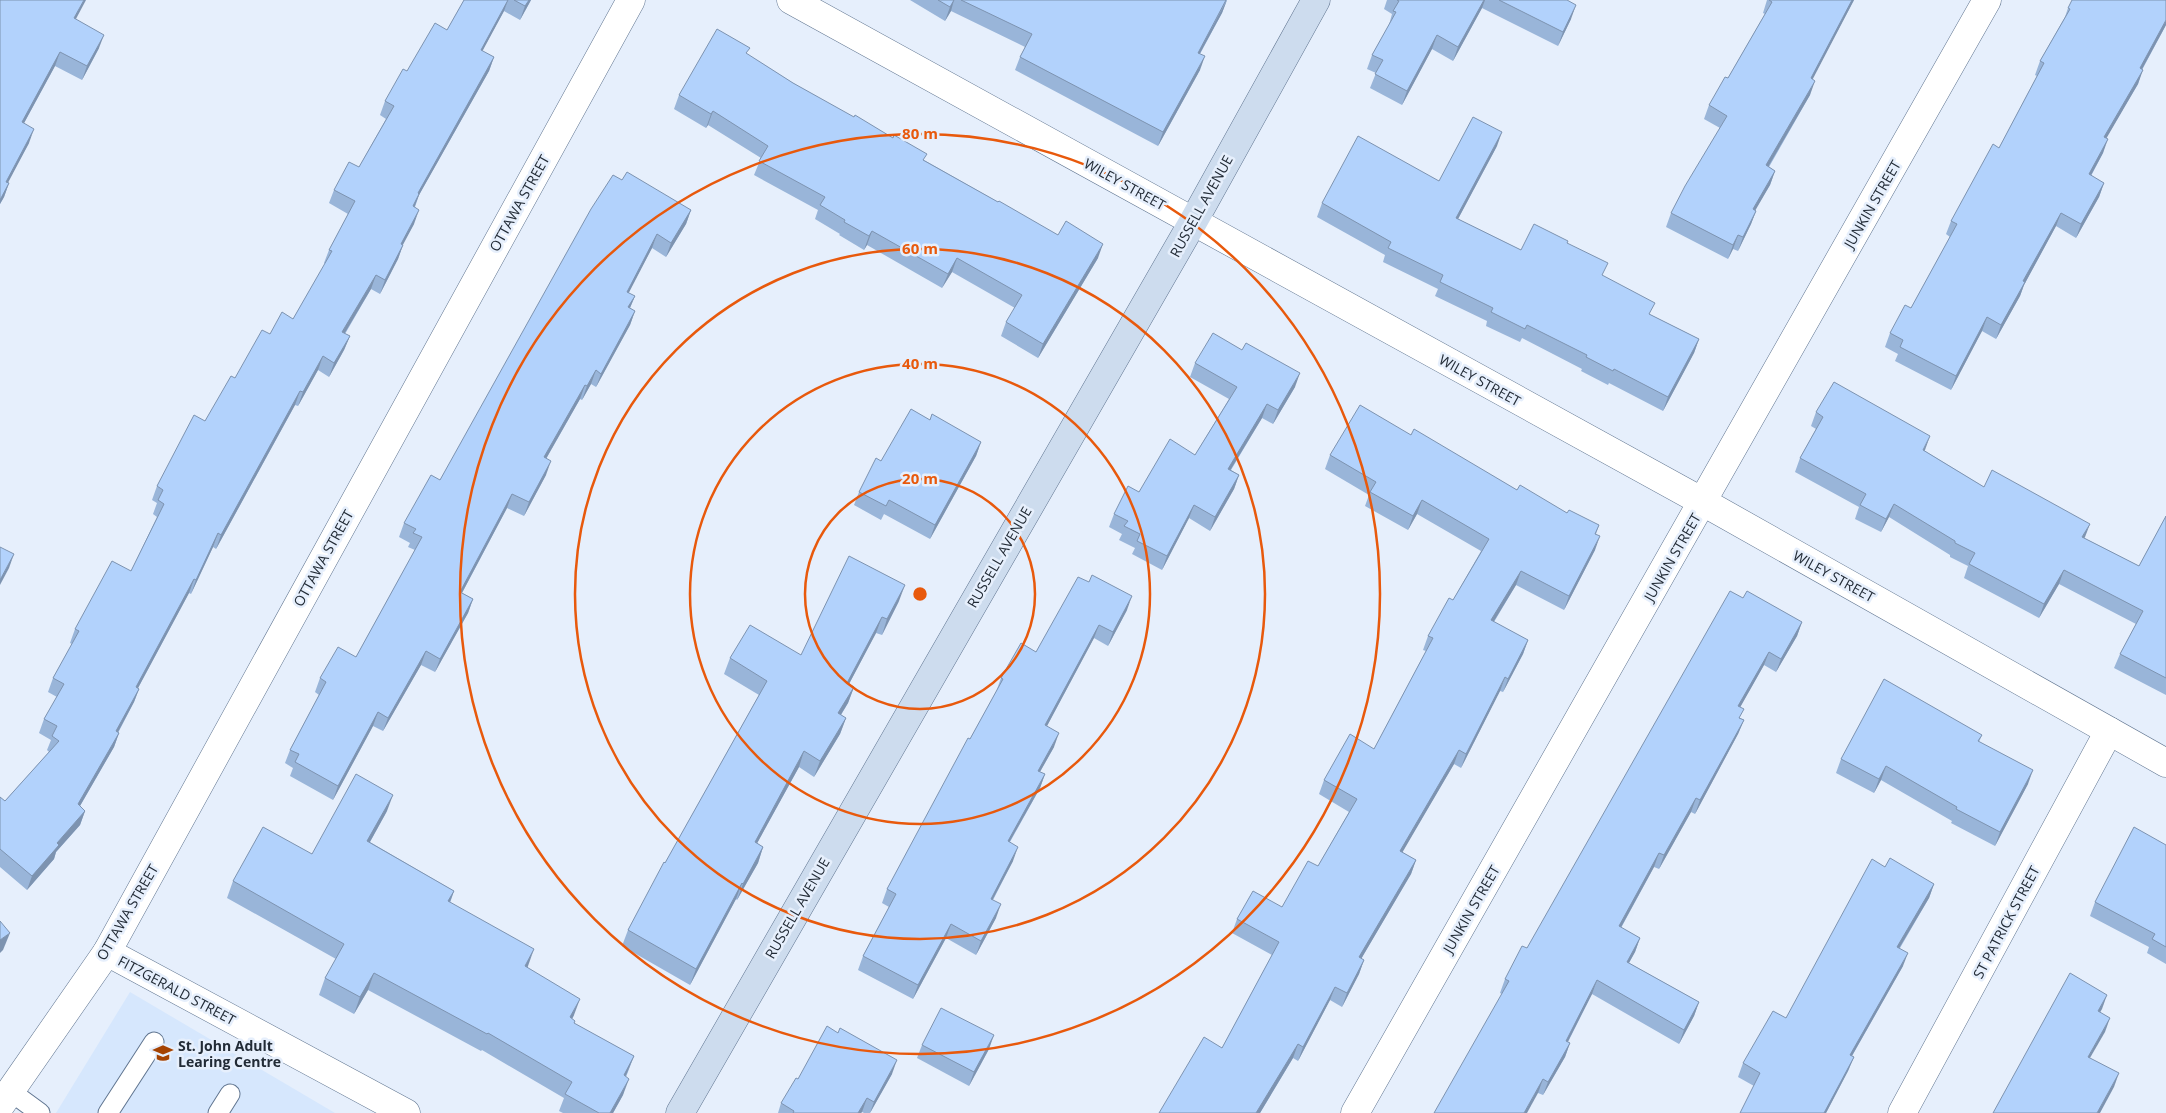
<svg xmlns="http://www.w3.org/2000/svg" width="2166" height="1113" viewBox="0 0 2166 1113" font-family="'Open Sans',sans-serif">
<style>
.built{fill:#d6e7fd}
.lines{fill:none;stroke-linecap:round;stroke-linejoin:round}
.lane-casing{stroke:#607590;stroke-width:21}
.street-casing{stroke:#607590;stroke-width:29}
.secondary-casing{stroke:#607590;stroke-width:29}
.lane{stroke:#fff;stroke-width:19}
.street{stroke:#fff;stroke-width:28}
.secondary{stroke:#cddcee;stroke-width:28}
.wall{fill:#99b5d9}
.shaded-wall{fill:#7d93b0}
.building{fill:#b2d2fc;stroke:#7d93b0}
.ring{fill:none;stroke:#e8590c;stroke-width:2.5}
.labels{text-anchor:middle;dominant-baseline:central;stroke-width:5;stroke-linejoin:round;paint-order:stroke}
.street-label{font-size:14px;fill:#222b36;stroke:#e6effc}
.poi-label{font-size:14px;font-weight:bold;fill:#222b36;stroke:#e6effc;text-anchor:start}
.centre{fill:#e8590c;stroke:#e6effc;stroke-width:2.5}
.ring-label{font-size:15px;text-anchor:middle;font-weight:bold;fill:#e8590c;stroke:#e6effc;stroke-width:5;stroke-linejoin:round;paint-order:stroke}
</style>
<rect width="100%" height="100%" fill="#e6effc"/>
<!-- built -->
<polygon class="built" points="130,992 335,1113 56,1113"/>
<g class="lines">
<defs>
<g id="lane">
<polyline points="10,1091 40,1113"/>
<polyline points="108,1113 154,1042"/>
<polyline points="218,1113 230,1094"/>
</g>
<g id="street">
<polyline points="791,0 1703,502 2166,763"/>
<polyline points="107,952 406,1113"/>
<polyline points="0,1106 107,952 631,0"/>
<polyline points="1355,1113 1987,0"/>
<polyline points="1902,1113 2109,731"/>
</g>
<polyline id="secondary" points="680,1113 1193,222 1316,0"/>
</defs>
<!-- lane casing -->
<use href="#lane" class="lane-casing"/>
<!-- street casing -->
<use href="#street" class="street-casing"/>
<!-- secondary casing -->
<use href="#secondary" class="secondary-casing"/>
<!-- lane -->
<use href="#lane" class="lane"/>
<!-- street -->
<use href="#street" class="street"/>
<!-- secondary -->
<use href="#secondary" class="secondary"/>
</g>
<!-- wall -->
<g class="wall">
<polygon points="0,0 76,19 99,48 82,80 55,66 24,123 29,143 7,183 9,183 4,197 0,204"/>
<polygon points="464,0 531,0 520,20 504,11 482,51 494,57 489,71 419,195 415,207 414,224 402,245 403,245 398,259 380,294 371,289 345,334 350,336 344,350 329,377 318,370 298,406 295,405 216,549 213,547 191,594 189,593 138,688 139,689 134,702 118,733 119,733 114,747 80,806 85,811 80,825 56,852 54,859 27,890 0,867 0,797 5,801 49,752 47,750 51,740 39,733 44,719 57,697 48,692 53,678 72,644 70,643 75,629 131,571 157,517 153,514 157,503 152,500 157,486 205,421 235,378 270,334 293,319 325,264 324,263 329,250 348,214 329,203 334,190 359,167 386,119 380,115 385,101 407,71 447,30"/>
<polygon points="910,0 1227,0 1222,13 1200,54 1200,70 1158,146 1015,70 1020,57 1025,47 951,11 945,21"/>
<polygon points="1387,0 1567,0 1571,19 1558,46 1482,8 1453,61 1432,49 1402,105 1370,88 1376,73 1367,69 1372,55 1389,25 1392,14 1384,9"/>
<polygon points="1767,0 1854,0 1812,79 1810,95 1769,167 1775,171 1770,185 1755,210 1756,211 1751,224 1738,251 1733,249 1728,259 1666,227 1671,213 1720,128 1704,119 1709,105 1728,78 1765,14 1763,13"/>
<polygon points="2068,8 2166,25 2142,70 2138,84 2106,138 2103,153 2091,176 2104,183 2099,197 2076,238 2056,226 2024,285 2020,296 1996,339 1982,331 1951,390 1895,361 1898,354 1885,347 1890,333 1911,308 1950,237 1946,234 1951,221 1999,148 2037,76 2035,75 2040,61 2065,17"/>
<polygon points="747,54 793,83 924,160 998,202 1098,258 1038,358 1001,336 1006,322 1015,308 952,272 942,288 867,245 864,250 839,235 840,234 815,219 818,210 754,175 761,158 708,125 706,128 674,109 679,95"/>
<polygon points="1497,146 1458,219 1521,250 1567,243 1603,276 1651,315 1699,339 1694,353 1663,411 1609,383 1608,385 1581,371 1582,369 1522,338 1520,342 1486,326 1487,321 1435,296 1438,289 1383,262 1385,255 1317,217 1322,203 1439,181"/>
<polygon points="622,180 691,210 686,224 666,257 652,248 628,293 635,296 630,308 635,311 630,325 596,387 591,384 582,400 580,399 546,459 546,475 524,516 507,508 462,593 473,599 468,613 435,672 421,665 383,731 373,726 333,800 290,776 293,768 285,763 290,750 319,695 315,692 320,678 356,657 415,550 408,547 410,543 399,537 404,523 440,480"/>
<polygon points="1195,363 1295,387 1273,424 1262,418 1231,470 1239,475 1234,489 1210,531 1189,518 1162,570 1132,554 1135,548 1119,540 1122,534 1109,527 1114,514 1139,492 1195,455 1229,399 1190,377"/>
<polygon points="1816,412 1925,451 1984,487 2139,566 2166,516 2166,695 2114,668 2120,654 2136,624 2059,584 2039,618 1964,578 1968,566 1950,557 1950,555 1889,517 1881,532 1855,519 1859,507 1795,472 1800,458 1816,429 1811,426"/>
<polygon points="930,420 981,442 976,456 930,539 884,514 881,520 854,505 859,492 881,461"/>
<polygon points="1411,435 1517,490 1567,513 1599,525 1596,534 1595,550 1564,610 1516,585 1494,622 1528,640 1523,654 1503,692 1500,691 1461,768 1454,764 1402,852 1416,860 1411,874 1361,959 1364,960 1359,974 1342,1007 1330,1000 1298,1061 1293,1058 1260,1113 1159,1113 1222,1048 1272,955 1232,933 1237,919 1282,907 1318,866 1349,812 1319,794 1324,780 1374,749 1426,651 1423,650 1428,636 1453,600 1481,551 1417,514 1408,530 1365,506 1369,495 1325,469 1330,455"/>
<polygon points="1743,598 1802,622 1797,636 1776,672 1764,665 1740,707 1740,718 1744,720 1738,734 1695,814 1691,812 1659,869 1654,867 1621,928 1640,938 1635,952 1629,963 1699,1002 1694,1016 1679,1044 1592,994 1568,1042 1570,1043 1565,1057 1543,1095 1538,1093 1502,994 1500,993 1505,979 1527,948"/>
<polygon points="899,601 882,635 876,633 849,684 854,687 848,703 841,715 846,718 840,734 814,777 799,767 757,843 763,847 758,863 737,900 736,899 690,985 622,946 628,930 759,695 724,674 730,658 801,655"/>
<polygon points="1127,610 1108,646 1094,638 1047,726 1054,747 1040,772 1045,774 1040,788 1010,842 1013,861 993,900 996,918 976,955 946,938 913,999 858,970 863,956 889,907 882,903 887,889 996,692 1001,678 1036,652"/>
<polygon points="1982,735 1979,742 2028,784 1995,846 1951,823 1952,821 1881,780 1874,793 1836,773 1841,759"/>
<polygon points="387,811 370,842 454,891 450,903 528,966 527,968 574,1015 572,1019 575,1021 574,1024 634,1056 626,1077 623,1095 613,1113 563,1113 559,1111 564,1098 482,1050 481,1051 368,990 354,1014 319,995 325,978 336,959 227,898 233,881 312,854"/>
<polygon points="2166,845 2166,964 2147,953 2149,947 2090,916 2095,902"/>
<polygon points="1885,867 1934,884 1929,898 1900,948 1903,966 1852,1056 1854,1057 1848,1071 1826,1113 1740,1113 1754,1086 1738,1077 1743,1063 1786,1018"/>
<polygon points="838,1033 892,1074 870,1113 864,1113 862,1112 861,1113 778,1113 781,1103 798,1079"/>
<polygon points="922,1045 989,1049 969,1086 917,1058"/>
</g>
<!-- shaded-wall -->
<g class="shaded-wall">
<polygon points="84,0 86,0 69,32 74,18"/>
<polygon points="508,0 504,11 476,63 481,50"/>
<polygon points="529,0 531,0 520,20 525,6"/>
<polygon points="954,0 951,11 945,21 950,7"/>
<polygon points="1227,0 1222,13 1193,66 1198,53"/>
<polygon points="1484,0 1485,0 1482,8 1453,61 1458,47"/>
<polygon points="1852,0 1854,0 1806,92 1811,78"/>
<polygon points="1576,5 1571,19 1558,46 1563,32"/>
<polygon points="2166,20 2166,25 2135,82 2140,68"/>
<polygon points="104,35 99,48 82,80 87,66"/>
<polygon points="1437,35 1432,49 1402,105 1407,91"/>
<polygon points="60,52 55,66 17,136 22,122"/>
<polygon points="1205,56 1200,70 1158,146 1163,132"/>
<polygon points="494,57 489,71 419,195 414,208 408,220 418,193"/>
<polygon points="2143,70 2138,84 2099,151 2104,137"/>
<polygon points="1815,81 1810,95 1761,179 1766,165"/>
<polygon points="713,111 708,125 706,128 711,114"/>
<polygon points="34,129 29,143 1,196 6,182"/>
<polygon points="1502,132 1497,146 1451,232 1456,218"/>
<polygon points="2108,139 2103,153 2084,188 2089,174"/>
<polygon points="1775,171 1770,185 1748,223 1753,209"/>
<polygon points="9,183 4,197 0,204 0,200"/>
<polygon points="2104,183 2099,197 2076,238 2081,224"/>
<polygon points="419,210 414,224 396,258 401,244"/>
<polygon points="691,210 686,224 666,257 671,243"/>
<polygon points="1756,211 1751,224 1738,251 1743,237"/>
<polygon points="2061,213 2056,226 2024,285 2020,296 1996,339 2001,325 2023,281"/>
<polygon points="872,231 867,245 864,250 869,236"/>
<polygon points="657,234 652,248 622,306 627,292"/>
<polygon points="1738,235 1733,249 1728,259 1733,245"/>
<polygon points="1103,244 1098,258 1038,358 1043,344"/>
<polygon points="403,245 398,259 380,294 385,280"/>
<polygon points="957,258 952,272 942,288 948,274"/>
<polygon points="376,275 371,289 337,346 342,332"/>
<polygon points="635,296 629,310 628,307"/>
<polygon points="635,311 630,325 596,387 601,374"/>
<polygon points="1987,317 1982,331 1951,390 1956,376"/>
<polygon points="350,336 344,350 329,377 334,363"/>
<polygon points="1699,339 1694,353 1663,411 1668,397"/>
<polygon points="323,356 318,370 298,406 303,392"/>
<polygon points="596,370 591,384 582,400 587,386"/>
<polygon points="1300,373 1295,387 1273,424 1278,410"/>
<polygon points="585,385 580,399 539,471 544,457"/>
<polygon points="300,391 295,405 216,549 221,535"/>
<polygon points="1267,404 1262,418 1223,482 1228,469"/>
<polygon points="1930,436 1925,450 1918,464 1923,450"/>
<polygon points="981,442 976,456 930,539 935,525"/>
<polygon points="551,461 546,475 524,516 529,502"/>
<polygon points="1239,475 1234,489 1210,531 1215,517"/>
<polygon points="512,494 507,508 455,606 460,592"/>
<polygon points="1422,500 1417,514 1408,530 1413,516"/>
<polygon points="1894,504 1889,517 1881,532 1886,519"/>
<polygon points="1194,505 1189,518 1162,570 1167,556"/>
<polygon points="2090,524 2085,537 2077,551 2082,537"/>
<polygon points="218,533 213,547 191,594 196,580"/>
<polygon points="1600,536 1595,550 1564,610 1569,596"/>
<polygon points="14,554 9,568 0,585 0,580"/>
<polygon points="2064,570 2059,584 2039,618 2044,604"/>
<polygon points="1521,571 1516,585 1486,634 1491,620"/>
<polygon points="194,579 189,593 131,701 136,687"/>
<polygon points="905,585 899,601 882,635 887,619"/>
<polygon points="1132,596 1127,610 1108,646 1113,632"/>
<polygon points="473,599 468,613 435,672 440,659"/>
<polygon points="882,617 876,633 841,699 847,683"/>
<polygon points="1802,622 1797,636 1776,672 1781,659"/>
<polygon points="1099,625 1094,638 1040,739 1045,725"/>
<polygon points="1528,640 1523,654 1503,692 1508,679"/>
<polygon points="426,651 421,665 383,731 388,718"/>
<polygon points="1769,652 1764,665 1733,720 1738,706"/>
<polygon points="1505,677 1500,691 1461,768 1466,754"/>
<polygon points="854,687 848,703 832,729 838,713"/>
<polygon points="139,689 134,702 111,745 116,731"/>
<polygon points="378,712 373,726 333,800 338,786"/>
<polygon points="846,718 840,734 814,777 820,761"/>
<polygon points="1744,720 1738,734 1695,814 1700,800"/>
<polygon points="119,733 114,747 73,818 78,804"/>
<polygon points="1059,733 1054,747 1033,784 1038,771"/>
<polygon points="1459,750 1454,764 1395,865 1400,851"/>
<polygon points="804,751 799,767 749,858 755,842"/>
<polygon points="1886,766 1881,780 1874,793 1879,779"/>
<polygon points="2033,770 2028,784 1995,846 2000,832"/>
<polygon points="1045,774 1040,788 1002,855 1008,841"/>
<polygon points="393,795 387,811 361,858 367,841"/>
<polygon points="1696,798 1691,812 1659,869 1664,855"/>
<polygon points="85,811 80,825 56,852 54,859 27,890 32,876 57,843"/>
<polygon points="763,847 758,863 737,900 743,884"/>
<polygon points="1018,847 1013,861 986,912 991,899"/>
<polygon points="1659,853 1654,867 1614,940 1619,926"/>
<polygon points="1416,860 1411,874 1354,971 1359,957"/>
<polygon points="742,883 736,899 690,985 696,969"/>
<polygon points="1934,884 1929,898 1892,960 1897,947"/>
<polygon points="454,891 448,907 448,901"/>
<polygon points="1001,904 996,918 976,955 981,941"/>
<polygon points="951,924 946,938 913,999 918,985"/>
<polygon points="10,933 3,950 0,953 0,940"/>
<polygon points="1640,938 1635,952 1622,975 1627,962"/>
<polygon points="534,949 528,966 518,983 525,966"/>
<polygon points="1908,953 1903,966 1845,1068 1850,1055"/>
<polygon points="1364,960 1359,974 1342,1007 1347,993"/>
<polygon points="374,973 368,990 354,1014 360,997"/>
<polygon points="1597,980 1592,994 1561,1055 1566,1041"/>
<polygon points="1335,987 1330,1000 1298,1061 1303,1047"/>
<polygon points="2107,995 2102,1009 2093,1025 2098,1011"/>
<polygon points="580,999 574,1015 564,1034 570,1017"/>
<polygon points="1699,1002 1694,1016 1679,1044 1684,1030"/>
<polygon points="2110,1018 2105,1032 2083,1070 2088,1057"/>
<polygon points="994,1035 989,1049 969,1086 974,1072"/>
<polygon points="1570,1043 1565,1057 1543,1095 1548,1082"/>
<polygon points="1298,1044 1293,1058 1260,1113 1256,1113"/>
<polygon points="634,1056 627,1073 617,1092 624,1075"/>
<polygon points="1854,1057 1848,1071 1826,1113 1824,1113"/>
<polygon points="897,1060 892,1074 870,1113 874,1102"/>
<polygon points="2119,1073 2114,1087 2100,1113 2097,1113"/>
<polygon points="629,1079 623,1095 613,1113 610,1113"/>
<polygon points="1543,1079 1538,1093 1527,1113 1524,1113"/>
<polygon points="867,1098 862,1112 861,1113 858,1113"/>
</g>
<!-- building -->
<g class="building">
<polygon points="0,0 84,0 74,18 104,35 87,66 60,52 22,122 34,129 6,182 9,183 0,200"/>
<polygon points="464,0 508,0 481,50 494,57 418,193 419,194 413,206 419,210 401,244 403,245 385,280 376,275 342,332 350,336 334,363 323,356 303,392 300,391 221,535 218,533 196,580 194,579 136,687 139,689 116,731 119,733 78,804 85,811 57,843 59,845 32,876 0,849 0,797 5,801 59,741 52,736 57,726 44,719 64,684 53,678 79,631 75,629 112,561 131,571 164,504 158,500 163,490 157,486 194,415 205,421 231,376 235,378 262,330 270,334 282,312 293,319 332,251 329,250 355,201 334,190 349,162 359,167 394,106 385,101 403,69 407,71 435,23 447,30"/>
<polygon points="514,0 529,0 525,6"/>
<polygon points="938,0 954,0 950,7"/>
<polygon points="961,0 1226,0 1198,53 1205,56 1163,132 1020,57 1032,34"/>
<polygon points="1397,0 1484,0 1458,47 1437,35 1407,91 1375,74 1383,60 1372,55 1396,12 1393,11 1399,1"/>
<polygon points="1499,0 1567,0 1576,5 1563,32"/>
<polygon points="1769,0 1852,0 1811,78 1815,81 1766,165 1775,171 1753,209 1756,211 1743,237 1738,235 1733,245 1671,213 1685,186 1727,116 1709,105 1725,77 1728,78 1772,2"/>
<polygon points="2072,0 2166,0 2166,20 2140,68 2143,70 2104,137 2108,139 2089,174 2104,183 2081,224 2061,213 2023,281 2025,282 2001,325 1987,317 1956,376 1900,347 1903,340 1890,333 1905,305 1911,308 1957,224 1951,221 1993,144 1999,148 2044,63 2040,61 2070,9 2068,8"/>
<polygon points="717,29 750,48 746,53 793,83 854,117 855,115 893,138 894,135 927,154 923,160 998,202 999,201 1058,235 1066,221 1103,244 1043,344 1006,322 1022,295 957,258 948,274 872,231 869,236 844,222 845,220 820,205 825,197 759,161 768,146 713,111 711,114 679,95"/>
<polygon points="1473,117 1502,132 1456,218 1521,250 1534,224 1568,241 1567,243 1608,263 1602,275 1655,303 1649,314 1699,339 1668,397 1614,369 1613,371 1586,357 1587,355 1527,325 1525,329 1491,312 1493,308 1440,282 1443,275 1388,248 1391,242 1322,203 1358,136 1439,181"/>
<polygon points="627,172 691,210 671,243 657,234 627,292 635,296 628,307 635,311 601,374 596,370 587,386 585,385 544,457 551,461 529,502 512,494 460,592 473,599 440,659 426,651 388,718 378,712 338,786 295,762 299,754 290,750 326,682 320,678 338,647 356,657 422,537 413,533 416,529 404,523 431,475 440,480 591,209 613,175 622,180"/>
<polygon points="1213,333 1242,350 1246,343 1300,373 1278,410 1267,404 1228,469 1239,475 1215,517 1194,505 1167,556 1137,541 1140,534 1124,526 1128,521 1114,514 1128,486 1139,492 1170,439 1195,455 1237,387 1195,363"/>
<polygon points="1834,382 1930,436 1923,450 1984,487 1992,470 2090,524 2082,537 2139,566 2166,516 2166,678 2120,654 2143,611 2064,570 2044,604 1969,564 1975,553 1955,543 1955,541 1894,504 1886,519 1860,505 1866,494 1800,458 1823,417 1816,412"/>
<polygon points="1360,405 1411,435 1414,429 1517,490 1520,485 1567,513 1569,510 1599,525 1595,534 1600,536 1569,596 1521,571 1491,620 1528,640 1508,679 1505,677 1466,754 1459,750 1400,851 1416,860 1359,957 1364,960 1347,993 1335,987 1303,1047 1298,1044 1256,1113 1159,1113 1204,1037 1222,1048 1279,942 1237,919 1253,891 1282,907 1308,861 1318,866 1357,799 1324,780 1350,734 1374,749 1433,638 1428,636 1449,598 1453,600 1489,539 1422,500 1413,516 1370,492 1376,482 1330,455"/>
<polygon points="911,409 930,420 932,414 981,442 935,525 889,500 886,506 859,492 876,458 881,461"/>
<polygon points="0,547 14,554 0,580"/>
<polygon points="849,556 905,585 887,619 882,617 847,683 854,687 838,713 846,718 820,761 804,751 755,842 763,847 743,884 742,883 696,969 628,930 664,862 665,863 767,681 730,658 750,625 801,655"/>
<polygon points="1092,575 1132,596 1113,632 1099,625 1045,725 1059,733 1038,771 1045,774 1008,841 1018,847 991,899 1001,904 981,941 951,924 918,985 863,956 896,894 887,889 968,738 970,739 1003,679 1001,678 1021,643 1036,652 1078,577 1089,582"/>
<polygon points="1730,591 1743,598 1747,591 1802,622 1781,659 1769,652 1738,706 1744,709 1739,718 1744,720 1700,800 1696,798 1664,855 1659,853 1619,926 1640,938 1627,962 1699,1002 1684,1030 1597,980 1566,1041 1570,1043 1548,1082 1543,1079 1524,1113 1434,1113 1509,981 1505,979 1522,946 1527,948"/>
<polygon points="1884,679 1982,735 1978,741 2033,770 2000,832 1956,809 1957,807 1886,766 1879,779 1841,759"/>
<polygon points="356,774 393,795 367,841 454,891 448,901 534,949 525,966 580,999 570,1017 575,1021 574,1023 634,1056 624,1075 629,1079 610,1113 599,1113 565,1094 572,1082 488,1033 487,1034 374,973 360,997 325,978 344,944 233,881 263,827 312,854"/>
<polygon points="2134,827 2166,845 2166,947 2152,939 2155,934 2095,902"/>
<polygon points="1890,858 1934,884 1897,947 1908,953 1850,1055 1854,1057 1824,1113 1740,1113 1760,1073 1743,1063 1773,1011 1786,1018 1872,859 1885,867"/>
<polygon points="0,921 10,933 0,940"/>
<polygon points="2070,973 2107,995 2098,1011 2110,1018 2088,1057 2119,1073 2097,1113 1993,1113"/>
<polygon points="941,1008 994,1035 974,1072 922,1045"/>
<polygon points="827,1026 838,1033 840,1028 897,1060 874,1102 867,1098 858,1113 793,1113 794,1111 781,1103 796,1078 798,1079"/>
</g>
<!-- distance rings -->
<g class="ring">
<circle cx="920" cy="594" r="115"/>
<circle cx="920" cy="594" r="230"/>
<circle cx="920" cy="594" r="345"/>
<circle cx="920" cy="594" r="460"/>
</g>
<!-- icons -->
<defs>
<symbol id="school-bare" viewBox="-9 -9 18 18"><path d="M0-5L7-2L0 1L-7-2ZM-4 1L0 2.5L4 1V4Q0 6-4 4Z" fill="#a54302" stroke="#e6effc" stroke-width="2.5" paint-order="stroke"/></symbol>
</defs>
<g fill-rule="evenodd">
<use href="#school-bare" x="149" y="1039" width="28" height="28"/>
</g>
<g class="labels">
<!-- street labels -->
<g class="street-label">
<text transform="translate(1125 184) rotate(29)">WILEY STREET</text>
<text transform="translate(519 203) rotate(-61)">OTTAWA STREET</text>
<text transform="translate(1872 204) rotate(-60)">JUNKIN STREET</text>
<text transform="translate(1201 206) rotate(-61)">RUSSELL AVENUE</text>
<text transform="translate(1480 380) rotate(29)">WILEY STREET</text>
<text transform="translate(999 557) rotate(-60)">RUSSELL AVENUE</text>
<text transform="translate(1672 557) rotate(-60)">JUNKIN STREET</text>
<text transform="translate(323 558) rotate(-61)">OTTAWA STREET</text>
<text transform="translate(1834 576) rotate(29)">WILEY STREET</text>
<text transform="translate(797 908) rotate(-60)">RUSSELL AVENUE</text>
<text transform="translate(1471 909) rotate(-60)">JUNKIN STREET</text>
<text transform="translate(127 912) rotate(-60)">OTTAWA STREET</text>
<text transform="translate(2006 922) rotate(-62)">ST PATRICK STREET</text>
<text transform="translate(177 990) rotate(28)">FITZGERALD STREET</text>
</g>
<!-- poi labels -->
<g class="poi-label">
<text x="178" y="1045">St. John Adult<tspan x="178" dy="16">Learing Centre</tspan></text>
</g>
</g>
<circle cx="920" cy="594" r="8" class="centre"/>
<g class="ring-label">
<text x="920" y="139">80 m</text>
<text x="920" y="254">60 m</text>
<text x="920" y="369">40 m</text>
<text x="920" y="484">20 m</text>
</g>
</svg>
